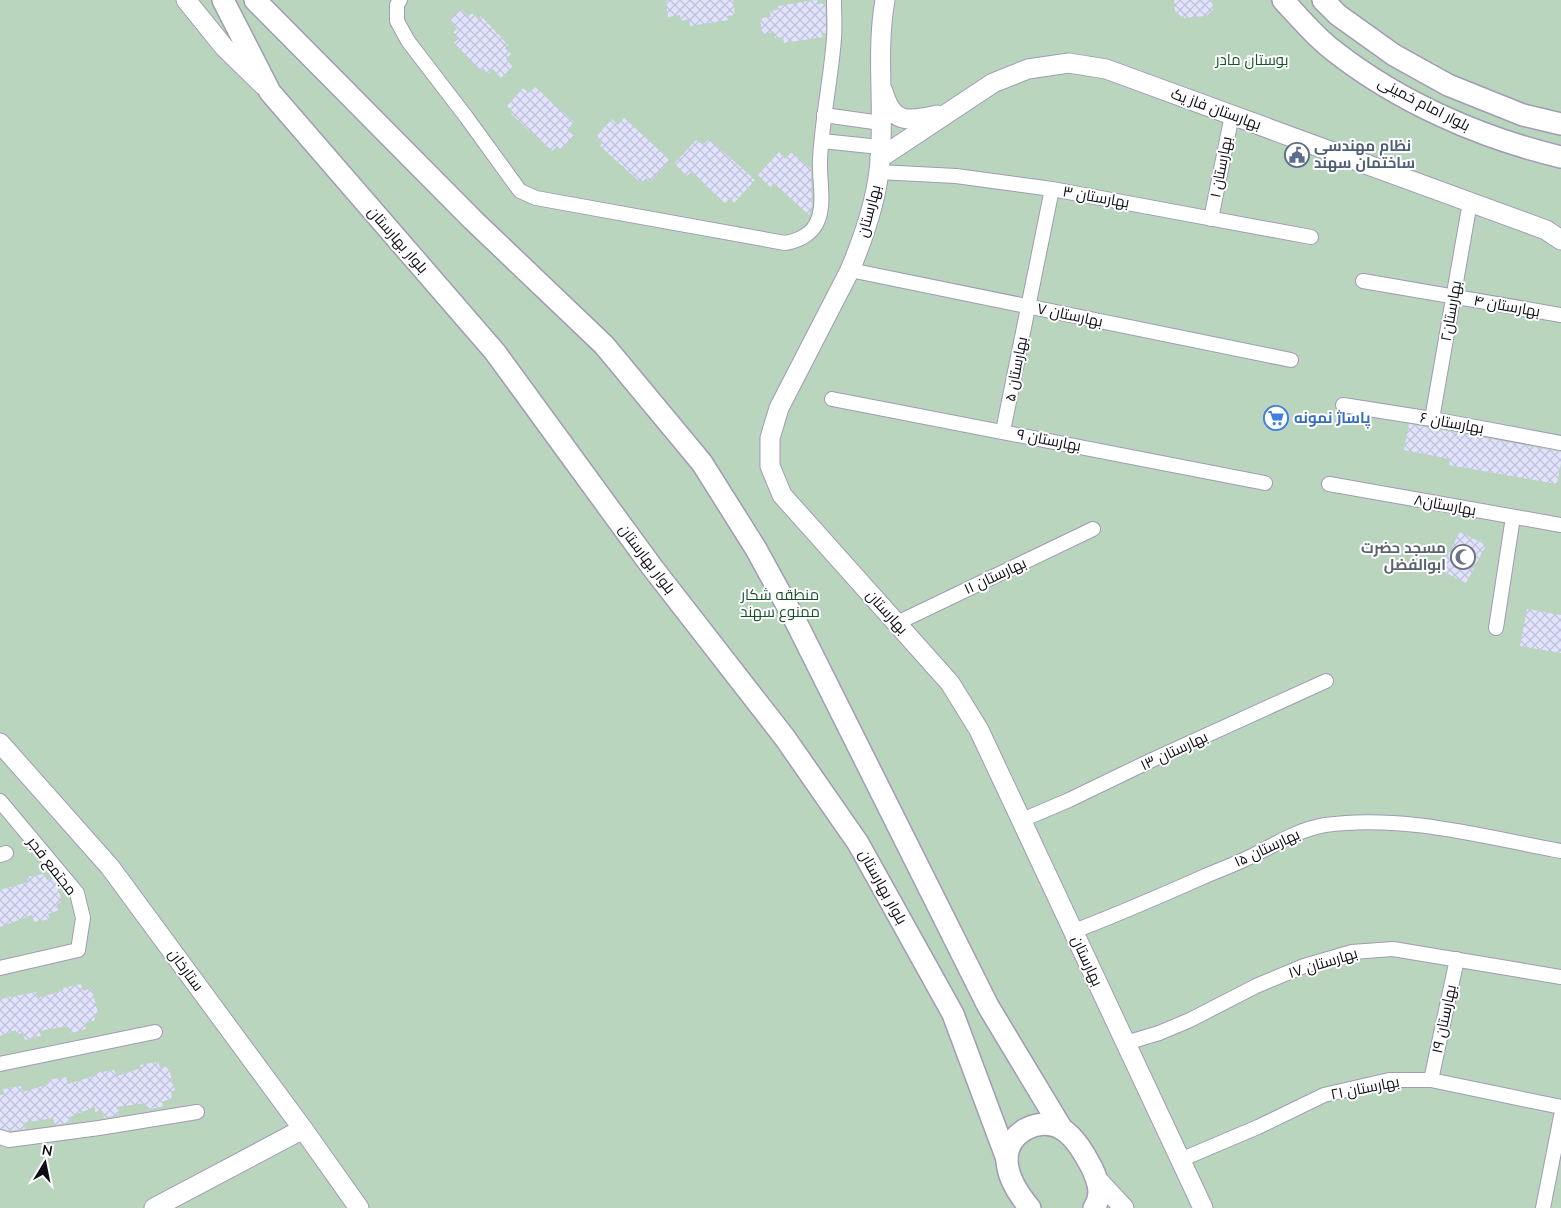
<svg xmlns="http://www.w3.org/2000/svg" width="1561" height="1208" viewBox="0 0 1561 1208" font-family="'Nunito Sans',Cairo,sans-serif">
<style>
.green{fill:#b9d5be}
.building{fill:url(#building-cross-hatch)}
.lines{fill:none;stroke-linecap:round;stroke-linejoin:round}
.street-casing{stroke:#a19bb4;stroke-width:16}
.secondary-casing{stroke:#a19bb4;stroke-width:21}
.primary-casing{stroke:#a19bb4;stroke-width:24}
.street{stroke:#fff;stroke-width:14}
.secondary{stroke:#fff;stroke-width:19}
.primary{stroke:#fff;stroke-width:21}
.labels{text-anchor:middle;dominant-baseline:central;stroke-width:4;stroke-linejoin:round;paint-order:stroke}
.park-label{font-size:15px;fill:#15522b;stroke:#fff}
.street-label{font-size:15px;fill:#0e0c15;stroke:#fff}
.service-label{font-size:15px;font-weight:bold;fill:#4e5e75;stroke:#fff;text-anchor:start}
.shop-label{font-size:15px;font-weight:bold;fill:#366cbe;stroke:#fff;text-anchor:start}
.worship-label{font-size:15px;font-weight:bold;fill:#5b616d;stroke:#fff;text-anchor:end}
</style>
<defs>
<pattern id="building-cross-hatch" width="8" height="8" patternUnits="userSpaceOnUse" patternTransform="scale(1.25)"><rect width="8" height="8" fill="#e1e2fd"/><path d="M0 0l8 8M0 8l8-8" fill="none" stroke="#c0c1d8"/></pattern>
</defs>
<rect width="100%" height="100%" fill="#f9f8fd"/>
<!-- green -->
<rect class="green" x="0" y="0" width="1561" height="1208"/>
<!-- building -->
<g class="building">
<polygon points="673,0 733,0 735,15 727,16 729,20 690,26 689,19 681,21 680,15 668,17 666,1"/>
<polygon points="815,0 817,0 817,4 825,3 826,33 821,33 823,37 784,43 783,37 775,38 774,32 762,34 760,18 771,17 770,11 778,10 778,6"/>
<polygon points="1174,0 1212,0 1213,10 1206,16 1183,18 1175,11"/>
<polygon points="461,9 468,17 472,13 478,19 481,16 508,45 505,48 511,54 506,59 513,67 501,78 493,69 488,74 483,68 481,72 454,43 458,39 453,33 457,29 449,20"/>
<polygon points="535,87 574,122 567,130 574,136 561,150 557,146 552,151 511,114 513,112 507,106 523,88 529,93"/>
<polygon points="624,118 670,160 650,182 646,178 641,183 600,146 602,143 596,137 612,119 618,125"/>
<polygon points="709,139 755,180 734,203 730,198 725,203 691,172 687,176 674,164 696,140 703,145"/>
<polygon points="779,152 785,159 792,152 811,169 812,205 809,215 774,183 770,187 758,175"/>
<polygon points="1409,424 1561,452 1561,463 1557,484 1449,465 1450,459 1404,450"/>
<polygon points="1460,532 1486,545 1466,583 1440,570"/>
<polygon points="1527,609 1561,615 1561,653 1520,646"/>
<polygon points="44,874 47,880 53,878 55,880 62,902 57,904 59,910 48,914 50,919 34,922 32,915 0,927 0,890 28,882 27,877"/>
<polygon points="81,984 83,991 91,988 98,1012 94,1015 95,1020 84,1024 86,1029 71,1033 68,1026 39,1031 41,1036 25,1040 23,1033 16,1034 16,1030 0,1036 0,999 36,992 38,998 64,990 63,988"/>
<polygon points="158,1062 160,1068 168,1066 175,1090 171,1092 172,1098 162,1102 163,1106 148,1110 145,1103 117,1107 119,1114 104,1118 102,1111 95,1112 95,1107 69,1117 71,1122 60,1124 55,1125 53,1118 23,1123 25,1129 10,1131 0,1128 0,1095 4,1094 3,1089 21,1086 23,1092 49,1084 48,1080 66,1077 68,1084 97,1075 96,1073 114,1070 117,1076 141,1068 140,1065"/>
</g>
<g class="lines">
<defs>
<g id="street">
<path d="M400,0L397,5V21L408,41L467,118L520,191L536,198L785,243C798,241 813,234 818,220C825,202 819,179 820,160C822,119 831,79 834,38C835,26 834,13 834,0"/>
<polyline points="824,115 881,123"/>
<polyline points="822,141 880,147"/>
<polyline points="879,172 956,176 1052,189 1311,237"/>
<polyline points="1211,219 1232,115"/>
<polyline points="850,270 1291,360"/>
<polyline points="1363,281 1561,315"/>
<polyline points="832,399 1265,483"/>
<polyline points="1343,405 1432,419 1561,443"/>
<polyline points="1432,419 1470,202"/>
<polyline points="1003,431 1052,189"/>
<polyline points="1329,484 1561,525"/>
<polyline points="897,623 1093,529"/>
<polyline points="1496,628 1513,517"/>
<polyline points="0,801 77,893 83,918 78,950 0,968"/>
<polyline points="1022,820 1069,800 1152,760 1326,681"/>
<polyline points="0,855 6,853"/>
<path d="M1074,931C1117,915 1160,896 1203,877C1219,870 1236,864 1252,856C1276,844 1297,830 1325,825C1403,814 1484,837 1561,851"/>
<polyline points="1126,1043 1159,1033 1190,1020 1256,986 1304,966 1352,952 1393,949 1561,977"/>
<polyline points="0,1064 155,1032"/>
<polyline points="1431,1080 1457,959"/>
<polyline points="0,1137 9,1140 99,1128 197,1112"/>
<polyline points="1180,1160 1258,1127 1324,1095 1389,1080 1431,1080 1561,1107"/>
<polyline points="1543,1208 1561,1116"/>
</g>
<g id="secondary">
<polyline points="186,0 224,47 264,86"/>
<path d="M885,0C875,56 886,114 879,171C875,205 863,239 850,270L779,408L770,438V466L782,495L950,683L979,730L1203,1208"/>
<path d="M883,91C892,124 908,122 937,115"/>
<polyline points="880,158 993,83 1028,69 1069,63 1106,69 1546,230 1561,240"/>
<polyline points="0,743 110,867 303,1129 359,1208"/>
<polyline points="1098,1180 1124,1208"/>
<polyline points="154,1208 303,1129"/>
</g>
<g id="primary">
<polyline points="223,0 270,92 495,352 652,567 785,738 858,843 953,1014 1007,1159"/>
<polyline points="255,0 473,220 604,345 702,463 756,549 796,622 988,1006 1062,1129"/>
<path d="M1283,0C1299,17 1315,37 1334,51C1399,102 1481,138 1561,157"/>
<polyline points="1323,0 1338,15 1394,55 1448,85 1523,115 1561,124"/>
<path d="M1030,1208C1019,1195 1008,1178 1007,1161C1006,1133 1039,1115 1062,1129C1076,1138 1085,1155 1092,1168C1098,1181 1103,1195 1094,1208"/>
</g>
</defs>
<!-- street casing -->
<use href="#street" class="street-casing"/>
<!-- secondary casing -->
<use href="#secondary" class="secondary-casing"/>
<!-- primary casing -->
<use href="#primary" class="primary-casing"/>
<!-- street -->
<use href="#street" class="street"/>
<!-- secondary -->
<use href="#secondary" class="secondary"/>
<!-- primary -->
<use href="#primary" class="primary"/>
</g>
<!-- icons -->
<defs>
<symbol id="civic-ring" viewBox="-11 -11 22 22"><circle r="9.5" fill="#fff" stroke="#5c6f8a" stroke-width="1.5"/><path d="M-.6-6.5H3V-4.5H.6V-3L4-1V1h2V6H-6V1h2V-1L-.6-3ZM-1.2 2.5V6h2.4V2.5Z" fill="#5c6f8a"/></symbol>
<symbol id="supermarket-ring" viewBox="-11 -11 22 22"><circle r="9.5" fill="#fff" stroke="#3f7fe0" stroke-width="1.5"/><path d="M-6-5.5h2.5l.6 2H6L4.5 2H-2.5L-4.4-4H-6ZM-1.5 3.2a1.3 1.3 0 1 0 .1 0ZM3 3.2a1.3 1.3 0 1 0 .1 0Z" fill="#3f7fe0"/></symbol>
<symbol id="mosque-ring" viewBox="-11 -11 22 22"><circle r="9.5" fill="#fff" stroke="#6b7280" stroke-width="1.5"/><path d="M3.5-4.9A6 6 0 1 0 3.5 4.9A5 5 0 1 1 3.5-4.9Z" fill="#6b7280"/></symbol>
</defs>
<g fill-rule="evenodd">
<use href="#civic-ring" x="1283" y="141" width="28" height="28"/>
<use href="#supermarket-ring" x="1262" y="404" width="28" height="28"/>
<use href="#mosque-ring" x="1449" y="543" width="28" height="28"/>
</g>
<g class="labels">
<!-- park labels -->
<g class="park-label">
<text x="1252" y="60">بوستان مادر</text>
<text x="780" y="595">منطقه شکار<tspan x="780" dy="17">ممنوع سهند</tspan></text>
</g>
<!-- street labels -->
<g class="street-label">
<text transform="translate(1424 104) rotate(27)">بلوار امام خمینی</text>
<text transform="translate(1216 109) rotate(20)">بهارستان فاز یک</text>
<text transform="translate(1221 167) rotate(-79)">بهارستان ۱</text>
<text transform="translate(1096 197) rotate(10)">بهارستان ۳</text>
<text transform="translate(869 211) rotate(-75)">بهارستان</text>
<text transform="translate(398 240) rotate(49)">بلوار بهارستان</text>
<text transform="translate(1507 306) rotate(10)">بهارستان ۴</text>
<text transform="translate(1451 311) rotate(-80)">بهارستان۲</text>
<text transform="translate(1070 315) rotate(12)">بهارستان ۷</text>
<text transform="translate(1016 369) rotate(-79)">بهارستان ۵</text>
<text transform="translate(1452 423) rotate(10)">بهارستان ۶</text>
<text transform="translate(1049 440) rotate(11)">بهارستان ۹</text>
<text transform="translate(1445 505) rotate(10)">بهارستان۸</text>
<text transform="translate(647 559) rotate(53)">بلوار بهارستان</text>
<text transform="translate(995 576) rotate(-25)">بهارستان ۱۱</text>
<text transform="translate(887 612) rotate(48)">بهارستان</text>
<text transform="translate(1174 751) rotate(-25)">بهارستان ۱۳</text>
<text transform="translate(1267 848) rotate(-25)">بهارستان ۱۵</text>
<text transform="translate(52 866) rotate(52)">مجتمع فجر</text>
<text transform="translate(883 887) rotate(61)">بلوار بهارستان</text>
<text transform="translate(1087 961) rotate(65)">بهارستان</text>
<text transform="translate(1323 963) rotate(-17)">بهارستان ۱۷</text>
<text transform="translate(186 970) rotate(54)">ستارخان</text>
<text transform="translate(1444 1019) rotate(-78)">بهارستان ۱۹</text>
<text transform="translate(1365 1088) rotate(-11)">بهارستان ۲۱</text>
</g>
<!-- service labels -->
<g class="service-label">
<text x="1314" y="146">نظام مهندسی<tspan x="1314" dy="17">ساختمان سهند</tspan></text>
</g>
<!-- shop labels -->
<g class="shop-label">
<text x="1294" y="418">پاساژ نمونه</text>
</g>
<!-- worship labels -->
<g class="worship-label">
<text x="1446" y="548">مسجد حضرت<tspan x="1446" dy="17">ابوالفضل</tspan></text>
</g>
</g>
<!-- north arrow -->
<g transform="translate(45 1163) rotate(10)" stroke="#ffffff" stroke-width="4" paint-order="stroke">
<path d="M0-4L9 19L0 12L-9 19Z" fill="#0e0c15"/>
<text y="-8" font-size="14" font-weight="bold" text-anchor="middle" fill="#0e0c15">N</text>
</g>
</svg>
